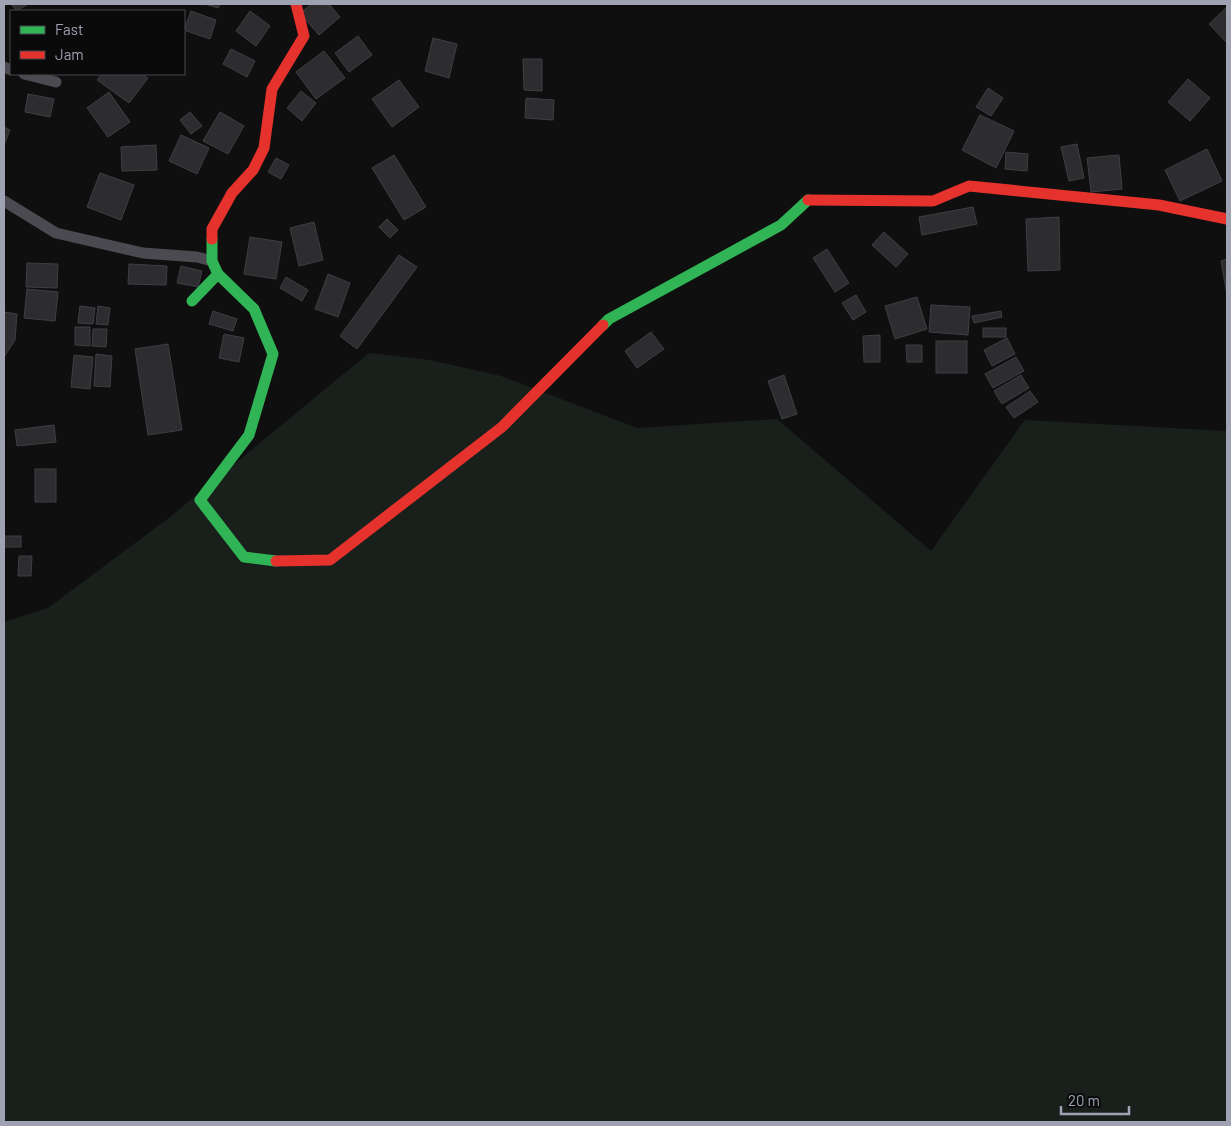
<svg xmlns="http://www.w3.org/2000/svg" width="1231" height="1126" viewBox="0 0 1231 1126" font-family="Barlow,sans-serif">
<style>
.green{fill:#19201b}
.building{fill:#2d2d30;stroke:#3e3f44}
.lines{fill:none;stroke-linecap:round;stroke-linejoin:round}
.lane{stroke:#4a4a50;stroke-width:11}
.fast{stroke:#30b455;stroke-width:11}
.jam{stroke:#e5322d;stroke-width:11}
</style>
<rect width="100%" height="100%" fill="#0f0f10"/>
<!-- green -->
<polygon class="green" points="369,353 430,360 501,376 637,428 777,419 931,551 1025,420 1227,431 1227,1122 4,1122 4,622 48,608 170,517"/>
<!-- building -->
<g class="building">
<polygon points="11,4 28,4 17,11"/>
<polygon points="205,4 220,4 218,8"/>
<polygon points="312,4 329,4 340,17 319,35 300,13"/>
<polygon points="1226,8 1227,10 1227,43 1209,24"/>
<polygon points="191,11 216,20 210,39 184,30"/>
<polygon points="250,11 270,26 256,46 236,31"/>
<polygon points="358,36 372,55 349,72 335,53"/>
<polygon points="433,38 457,44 449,78 425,71"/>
<polygon points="231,49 255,61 247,77 223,64"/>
<polygon points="324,51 345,78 316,99 296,72"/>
<polygon points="523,59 542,59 542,91 524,90"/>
<polygon points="102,74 141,74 148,78 129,103 97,80"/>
<polygon points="1188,79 1210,98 1190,121 1168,102"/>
<polygon points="399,80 419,107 392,127 372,99"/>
<polygon points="988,88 1003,98 991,116 976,107"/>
<polygon points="301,91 316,103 302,121 287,108"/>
<polygon points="109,92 130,122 108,137 87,108"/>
<polygon points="28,94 54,99 50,117 25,112"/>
<polygon points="526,98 554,100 553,120 525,118"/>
<polygon points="190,112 202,126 191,134 180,120"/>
<polygon points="220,112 244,126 228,154 203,141"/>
<polygon points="980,115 1014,131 996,168 962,150"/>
<polygon points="4,127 10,130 4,145"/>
<polygon points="181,135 209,148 197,174 169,161"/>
<polygon points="1077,144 1084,178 1069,181 1061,147"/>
<polygon points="156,145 157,170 122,171 121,147"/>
<polygon points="1207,149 1222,181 1180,201 1165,170"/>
<polygon points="1006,152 1028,154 1027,171 1005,169"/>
<polygon points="394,155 426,207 404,220 372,168"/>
<polygon points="1119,155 1122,189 1091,192 1087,158"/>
<polygon points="276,158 289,165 281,179 268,172"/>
<polygon points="100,173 134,185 121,220 87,207"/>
<polygon points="973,207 977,224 922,235 919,217"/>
<polygon points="1059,217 1060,270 1028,271 1026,219"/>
<polygon points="387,219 398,230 390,238 379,227"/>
<polygon points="314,222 323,260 299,266 290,228"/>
<polygon points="884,232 908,254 896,267 872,245"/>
<polygon points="250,237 282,242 276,279 244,274"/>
<polygon points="827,249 849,283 835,292 813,258"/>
<polygon points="399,255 417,267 357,349 340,336"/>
<polygon points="1227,259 1227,295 1221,261"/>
<polygon points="27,263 58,264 57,288 26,287"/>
<polygon points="129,264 167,266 166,285 128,284"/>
<polygon points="181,266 202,271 198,287 177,283"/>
<polygon points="328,274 350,283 338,317 315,309"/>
<polygon points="286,277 308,290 302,301 280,288"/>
<polygon points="27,289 58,292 55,321 24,318"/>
<polygon points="856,295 866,312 853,320 842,303"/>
<polygon points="917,297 927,329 895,339 885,306"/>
<polygon points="931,305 970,307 968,335 929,332"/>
<polygon points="80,306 95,308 93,324 78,323"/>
<polygon points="98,306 110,308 108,325 96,324"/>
<polygon points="213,311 237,319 233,331 209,324"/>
<polygon points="1001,311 1002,317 974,323 972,316"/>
<polygon points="4,312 17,314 15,340 4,357"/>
<polygon points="75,327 90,327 90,346 75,345"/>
<rect x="983" y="328" width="23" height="9"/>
<polygon points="93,329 107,329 106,347 92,346"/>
<polygon points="651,332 664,349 637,368 625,351"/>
<polygon points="224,334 244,338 239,362 219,358"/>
<polygon points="880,335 880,362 864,362 863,336"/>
<polygon points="1007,338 1015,354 992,366 984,350"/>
<rect x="936" y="341" width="31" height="32"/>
<polygon points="168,344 182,430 148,435 135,349"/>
<polygon points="906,345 922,345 922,362 907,362"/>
<polygon points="96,354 112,356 110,387 94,386"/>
<polygon points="74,355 93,357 90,389 71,387"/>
<polygon points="1016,357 1024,371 993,388 985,374"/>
<polygon points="784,375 797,414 782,419 768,381"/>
<polygon points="1021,375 1029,388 1002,404 994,391"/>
<polygon points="1030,391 1038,402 1014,418 1006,407"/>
<polygon points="54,425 56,442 17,446 15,430"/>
<rect x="35" y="469" width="21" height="33"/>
<rect x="4" y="536" width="17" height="11"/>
<polygon points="19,556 32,556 31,576 18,576"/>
</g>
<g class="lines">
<!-- lane -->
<g class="lane">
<polyline points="4,67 11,70"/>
<polyline points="24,74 56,82"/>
<polyline points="4,201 56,233 143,253 197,257 212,261"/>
</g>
<!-- fast -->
<g class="fast">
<polyline points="212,239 212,261 218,274 254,309 273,354 249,435 200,500 244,557 276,561"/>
<polyline points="192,301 218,274"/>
<polyline points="603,325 609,319 781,225 808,200"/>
</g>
<!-- jam -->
<g class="jam">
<polyline points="808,200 933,201 969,186 1159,205 1227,219"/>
<polyline points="212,239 212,229 232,193 253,170 264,148 272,89 304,36 296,4"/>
<polyline points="276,561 330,560 502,427 603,325"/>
</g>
</g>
<!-- border -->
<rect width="1231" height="1126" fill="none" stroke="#9fa2b3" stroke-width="10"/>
<!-- legend -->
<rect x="10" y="10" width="175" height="65" fill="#0a0a0b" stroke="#46474e"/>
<rect x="20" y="26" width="25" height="8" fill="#30b455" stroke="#46474e"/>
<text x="55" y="35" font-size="15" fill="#9fa2b3">Fast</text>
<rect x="20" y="51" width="25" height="8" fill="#e5322d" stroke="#46474e"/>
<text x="55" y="60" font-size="15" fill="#9fa2b3">Jam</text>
<!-- scale -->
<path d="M1061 1106v8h68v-8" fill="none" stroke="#9fa2b3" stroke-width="2.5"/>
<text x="1068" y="1106" font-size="15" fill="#9fa2b3" stroke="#0a0a0b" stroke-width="4" paint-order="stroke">20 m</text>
</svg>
